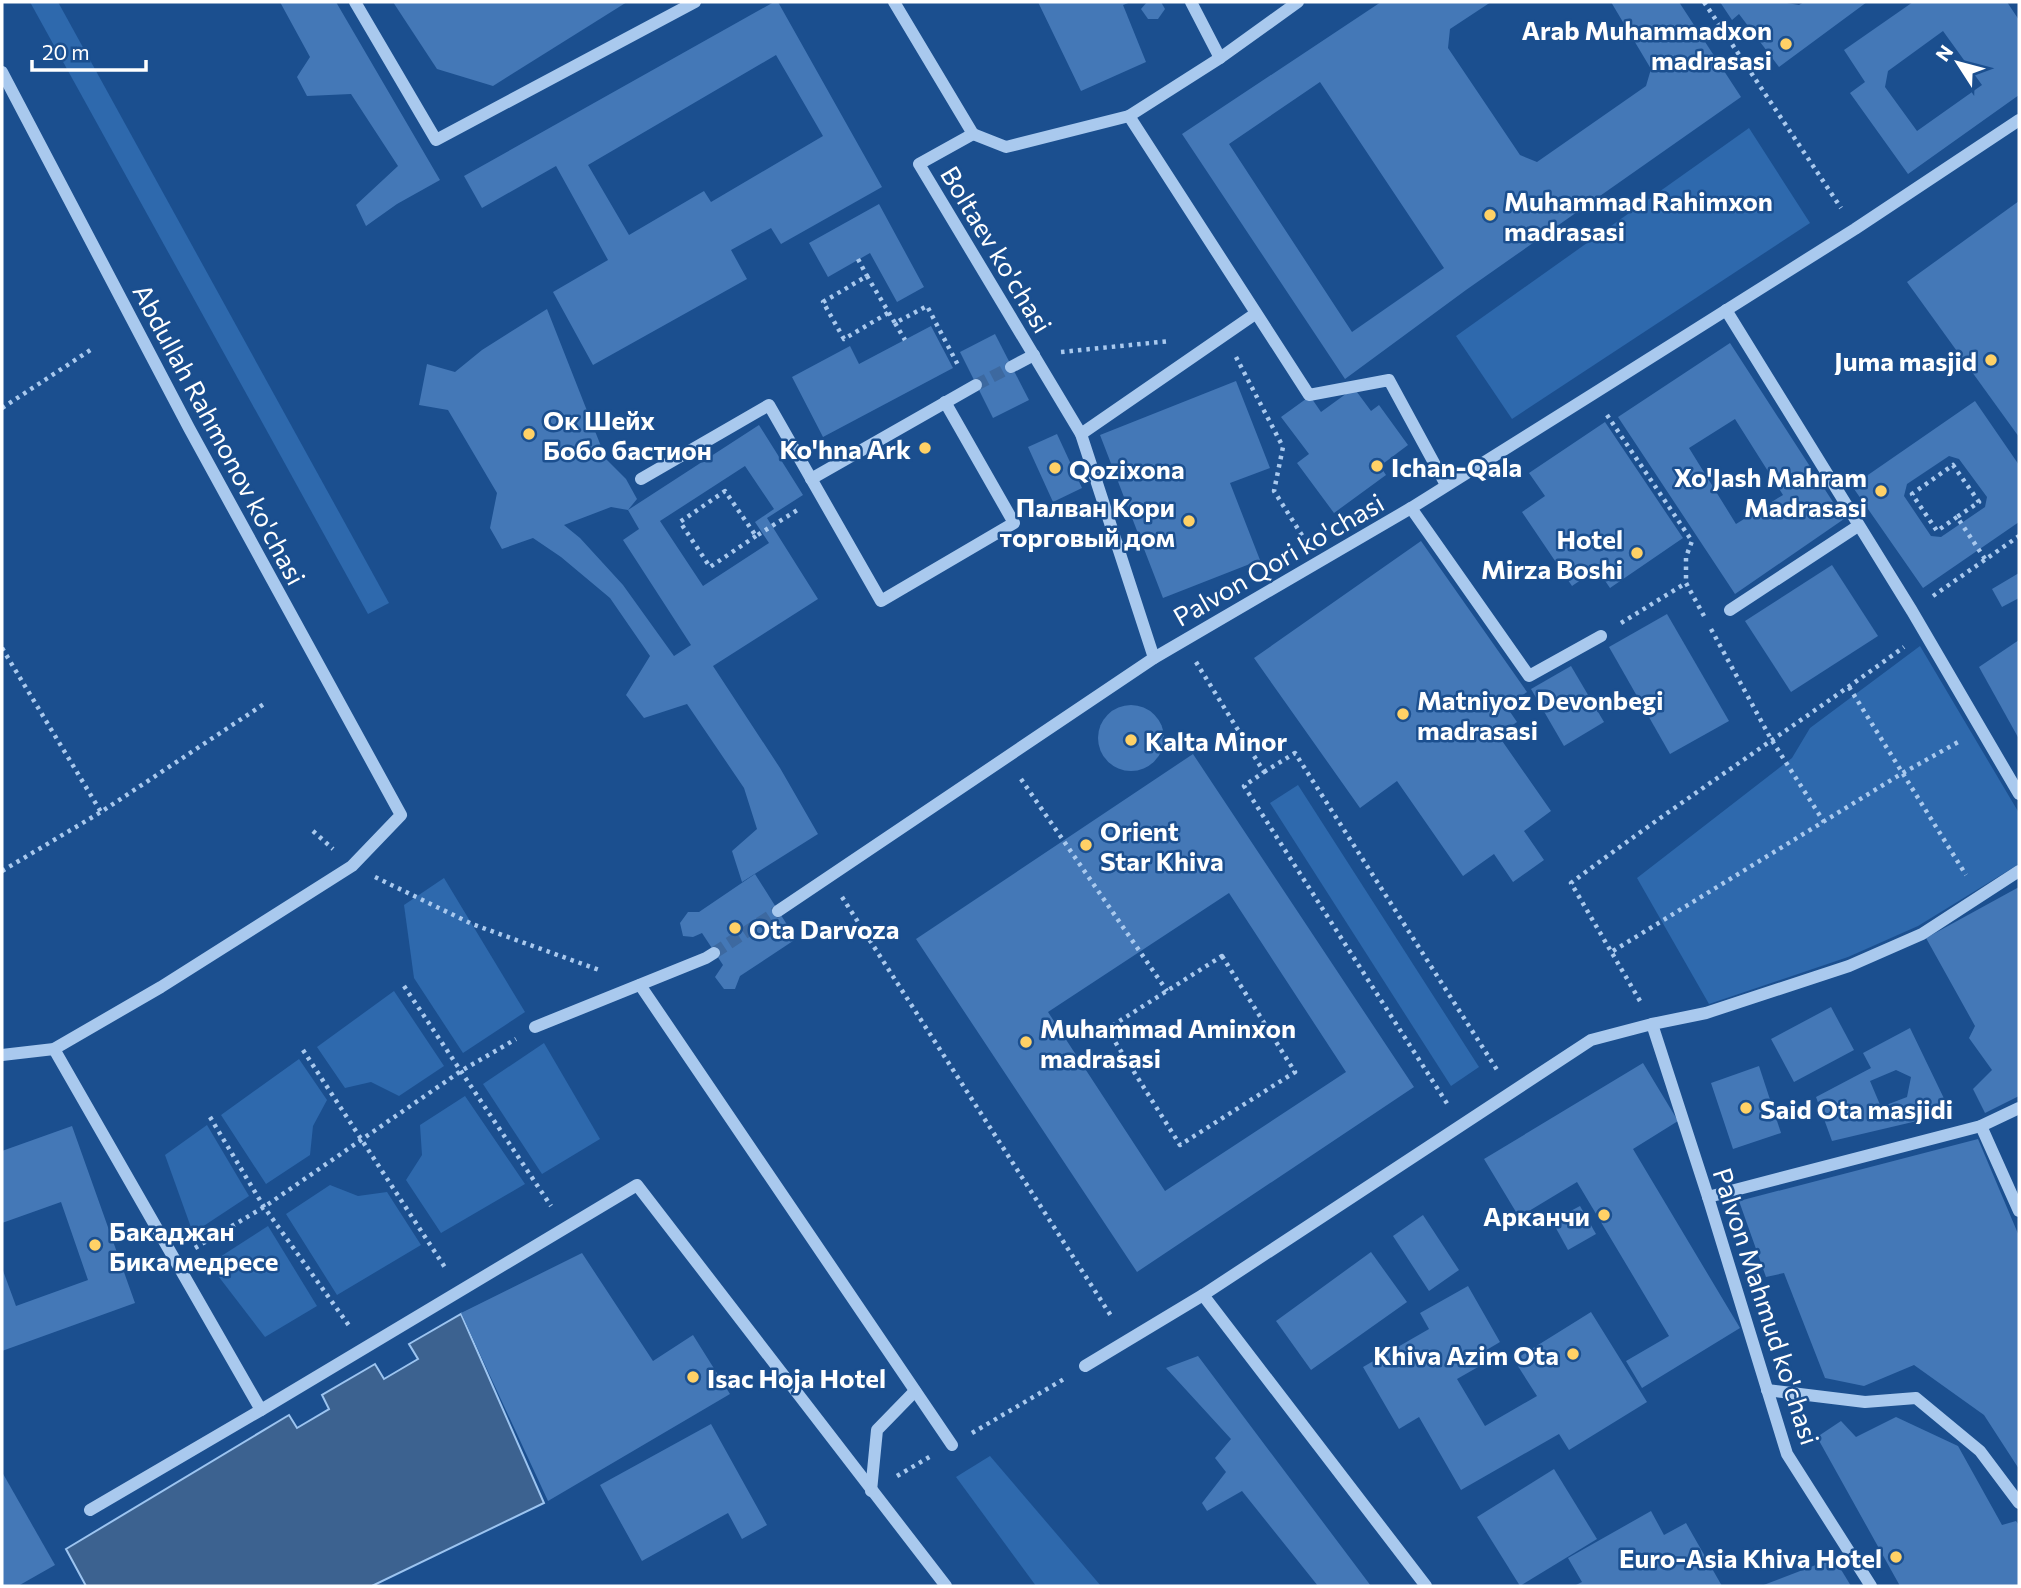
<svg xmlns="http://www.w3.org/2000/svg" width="2021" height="1588" viewBox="0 0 2021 1588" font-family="Commissioner,sans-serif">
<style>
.green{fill:#2e69ad}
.water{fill:#3c6290;stroke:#9cc4f0;stroke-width:2}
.building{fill:#4478b7;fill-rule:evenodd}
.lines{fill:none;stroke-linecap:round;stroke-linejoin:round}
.minor-tunnel{stroke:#3d69a0;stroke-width:12;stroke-dasharray:12 6;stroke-linecap:butt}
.path{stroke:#a9c9ee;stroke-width:4.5;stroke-dasharray:3.5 5;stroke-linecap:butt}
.minor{stroke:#a9c9ee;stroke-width:12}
.poi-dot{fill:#ffd166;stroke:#1b4f8f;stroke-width:2.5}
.labels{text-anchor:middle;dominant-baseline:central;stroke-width:5;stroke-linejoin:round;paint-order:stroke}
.poi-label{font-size:26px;font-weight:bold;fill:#fff;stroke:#1b4f8f;text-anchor:start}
.street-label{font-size:26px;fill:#fff;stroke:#1b4f8f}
</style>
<rect width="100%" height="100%" fill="#1b4f8f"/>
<!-- green -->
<g class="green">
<polygon points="30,2 58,2 389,603 368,614"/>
<polygon points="1749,128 1810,223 1512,419 1456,336"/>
<polygon points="1920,646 2019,813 2019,864 1918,926 1848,957 1709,1004 1637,878 1792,758 1810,728"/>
<polygon points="1298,785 1479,1067 1451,1086 1270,803"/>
<polygon points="444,878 525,1012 463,1053 414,978 404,905"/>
<polygon points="394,991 444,1066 399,1096 371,1082 345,1088 317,1047"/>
<polygon points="544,1043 600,1139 542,1174 483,1084"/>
<polygon points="299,1059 327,1100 313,1126 310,1155 266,1184 221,1115"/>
<polygon points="465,1096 525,1184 441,1233 406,1180 422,1155 420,1125"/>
<polygon points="207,1125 249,1196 193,1233 165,1155"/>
<polygon points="330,1185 358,1196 387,1192 421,1245 337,1295 286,1214"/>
<polygon points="268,1226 317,1306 265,1337 209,1264"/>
<polygon points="990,1456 1101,1586 1036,1586 956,1477"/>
</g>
<!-- water -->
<polygon class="water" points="461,1314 544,1503 372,1586 86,1586 66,1549 289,1415 297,1428 329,1409 322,1395 375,1364 384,1379 418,1359 409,1344"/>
<!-- building -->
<g class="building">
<polygon points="280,2 336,2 440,180 397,204 366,226 356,205 398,166 351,94 307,96 297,77 310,57"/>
<polygon points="393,2 627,2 493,86 437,69"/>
<path d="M774,2H778L882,187L781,244L771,228L731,250L747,279L593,365L553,292L608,260L556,166L482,208L464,176ZM776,55L823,136L711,202L704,191L629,235L588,165Z"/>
<polygon points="1038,2 1131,2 1123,5 1146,62 1081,91"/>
<polygon points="1147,2 1161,2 1165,9 1158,19 1148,19 1141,9"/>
<path d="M1381,2H1491L1450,29L1448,48L1520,155L1537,162L1646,86L1651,69L1611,2H1679L1741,97L1466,290L1345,379L1182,134ZM1320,82L1444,268L1352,332L1229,144Z"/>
<polygon points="1720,2 1781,2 1799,5 1804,2 1867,2 1779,67 1739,14 1732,20"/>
<path d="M1913,2H2007L2019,20V95L1908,174L1850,93L1865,82L1844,50ZM1943,31L1982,85L1917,131L1885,87L1888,71Z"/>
<polygon points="2019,201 2019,437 1907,282"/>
<polygon points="879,204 924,287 897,302 870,253 828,277 809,243"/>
<path d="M547,309L606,459L626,479L637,499L628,510L759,425L803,495L767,518L818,599L713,666L780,768L818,834L742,882L732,851L757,829L744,788L687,704L644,718L626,695L650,656L610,598L561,557L533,538L502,549L490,528L497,493L448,410L419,405L427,364L455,372L482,350ZM745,466L774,509L755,522L769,543L703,586L660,521ZM611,507L628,510L639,529L623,540L691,645L674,656L623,585L580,538L564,525Z"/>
<polygon points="931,326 953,368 823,437 792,377 850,346 859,364"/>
<polygon points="995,334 1029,400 993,418 960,352"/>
<path d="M1730,343L1844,519L1735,594L1618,417ZM1735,419L1783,495L1736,524L1689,448Z"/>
<polygon points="1236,381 1270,468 1230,483 1260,560 1163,598 1100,435"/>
<polygon points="1354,388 1371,411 1379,405 1408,445 1380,466 1386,475 1334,513 1297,463 1309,454 1281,417 1310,396 1321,412"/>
<path d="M1975,401L2019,465V522L1923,588L1852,486ZM1949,456L1959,459L1987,497L1985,507L1941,537L1931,536L1904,496L1907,484Z"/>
<polygon points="1605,422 1683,538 1610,588 1597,569 1572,586 1522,512 1545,496 1529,473"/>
<polygon points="1057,434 1082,488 1053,502 1028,447"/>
<polygon points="1421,541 1527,692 1506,706 1517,722 1498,735 1551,811 1524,831 1544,860 1513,882 1494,854 1463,876 1397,781 1360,808 1254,658"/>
<polygon points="1832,565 1878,636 1791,692 1745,621"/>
<polygon points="2019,573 2019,598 2002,607 1992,589"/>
<polygon points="1667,614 1729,721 1670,754 1609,647"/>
<polygon points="2019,640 2019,739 1979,667"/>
<polygon points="1571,666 1604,722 1564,746 1531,689"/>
<circle cx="1131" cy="738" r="33"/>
<path d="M1193,754L1414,1087L1137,1272L916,939ZM1229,893L1346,1072L1165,1191L1048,1012Z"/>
<polygon points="755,874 796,939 740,976 735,989 724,989 715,977 723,965 702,933 693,937 683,936 680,923 688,912 699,912"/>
<polygon points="2019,887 2019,1096 1985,1113 1973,1089 1992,1070 1969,1038 1975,1026 1926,938"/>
<polygon points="1831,1007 1854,1050 1794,1082 1771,1039"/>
<path d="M1910,1028L1951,1113L1832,1141L1816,1097L1871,1068L1863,1053ZM1896,1070L1911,1077L1907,1097L1881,1107L1870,1081Z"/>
<polygon points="1643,1063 1678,1121 1633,1149 1740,1328 1642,1388 1626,1361 1669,1336 1577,1182 1519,1217 1484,1159"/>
<polygon points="1759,1066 1781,1133 1733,1149 1711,1083"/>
<polygon points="72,1126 135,1303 2,1351 2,1268 16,1306 88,1280 61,1202 2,1223 2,1151"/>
<polygon points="1978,1139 2019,1236 2019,1469 1984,1415 1914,1365 1864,1386 1825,1378 1784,1273 1766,1277 1739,1201"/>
<polygon points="1580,1206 1596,1234 1568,1250 1552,1221"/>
<polygon points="1423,1215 1459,1270 1429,1291 1393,1236"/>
<polygon points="1371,1252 1407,1302 1311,1370 1276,1321"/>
<polygon points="582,1253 653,1361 693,1335 730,1394 548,1501 461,1313"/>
<polygon points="1468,1286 1500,1342 1473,1358 1478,1367 1457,1379 1485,1426 1537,1396 1514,1360 1591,1312 1647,1402 1569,1450 1559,1434 1461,1490 1419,1417 1399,1429 1363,1367 1429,1329 1420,1313"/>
<polygon points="1198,1356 1371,1586 1318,1586 1242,1491 1207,1511 1202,1503 1226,1472 1215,1458 1231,1439 1166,1368"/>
<polygon points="1896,1417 1958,1446 2002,1525 2016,1521 2019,1525 2019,1586 1900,1586 1817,1437 1841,1421 1856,1437"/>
<polygon points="711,1424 767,1525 742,1539 728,1513 642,1561 600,1485"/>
<polygon points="1554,1469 1597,1539 1520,1586 1477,1517"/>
<polygon points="2,1472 55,1565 18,1586 2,1586"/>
<polygon points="1651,1511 1664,1535 1686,1523 1722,1586 1574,1586 1582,1582 1568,1558"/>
<polygon points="1834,1558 1851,1586 1761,1586"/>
</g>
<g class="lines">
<!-- minor-tunnel -->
<g class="minor-tunnel">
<polyline points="976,385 1011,367"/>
<polyline points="714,953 778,911"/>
</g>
<!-- path -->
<g class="path">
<polyline points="1704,2 1841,208"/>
<polyline points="858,259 867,276"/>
<polyline points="888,313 844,339 823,302 867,276 895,323 927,306 959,367"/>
<polyline points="895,323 905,340"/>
<polyline points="1061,352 1170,341"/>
<polyline points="1236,357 1283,447 1274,491 1305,540"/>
<polyline points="2,408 92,349"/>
<polyline points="1607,415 1692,541 1686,557 1686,583"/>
<polyline points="1957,517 1937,531 1912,494 1953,465 1979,502 1957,517 1985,559"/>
<polyline points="756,536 710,567 680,522 725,491 756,536 799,509"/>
<polyline points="1933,596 2019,536"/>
<polyline points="1621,623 1686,583 1704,616"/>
<polyline points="1711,629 1771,739 1824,822"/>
<polyline points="2,648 101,812"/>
<polyline points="1196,662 1264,772 1244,786 1448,1105"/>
<polyline points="1849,687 1966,875"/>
<polyline points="1264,772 1295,753 1499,1073"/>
<polyline points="1021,779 1167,991"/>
<polyline points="313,831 333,849"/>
<polyline points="2,871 101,812 267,702"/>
<polyline points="375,877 472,924 602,971"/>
<polyline points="842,897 1113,1319"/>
<polyline points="1613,951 1901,774 1960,741"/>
<polygon points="1222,956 1295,1072 1180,1145 1107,1029"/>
<polyline points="404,986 551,1206"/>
<path d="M1640,1001L1571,883C1680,801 1794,727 1904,647"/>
<polyline points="303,1050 446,1269"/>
<polyline points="210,1117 264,1207 350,1327"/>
<polyline points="195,1248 264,1207 461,1071 516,1039"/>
<polyline points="972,1433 1064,1379"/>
<polyline points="897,1476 931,1456"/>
</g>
<!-- minor -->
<g class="minor">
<polyline points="355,2 436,140 695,2"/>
<polyline points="894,2 973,134"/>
<polyline points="1191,2 1220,58"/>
<polyline points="2,72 189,428 401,815 352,866 161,987 54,1049 2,1055"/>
<polyline points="1129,116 1309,395 1389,380 1446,485"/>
<polyline points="973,134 919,164 1081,434 1154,658"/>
<polyline points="973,134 1006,147 1129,116 1220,58 1298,2"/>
<polyline points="1726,310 1912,611 2019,794"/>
<polyline points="1011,367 1034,355"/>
<polyline points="1081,434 1255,314"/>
<polyline points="641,479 769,405 881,601 1014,523 945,402"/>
<polyline points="811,479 976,385"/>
<polyline points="1411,508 1529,676 1601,636"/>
<polyline points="1730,610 1858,526"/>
<polyline points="778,911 1154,658 1411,508 1593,394 1855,229 2019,120"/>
<polyline points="640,985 952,1445"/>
<polyline points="1652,1024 1708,1197 1787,1454 1871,1586"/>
<polyline points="535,1027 706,958 714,953"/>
<polyline points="54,1049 261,1410"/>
<polyline points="1981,1126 2019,1211"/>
<polyline points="1708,1197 1981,1126 2019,1108"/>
<polyline points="1203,1295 1426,1586"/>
<polyline points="1085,1366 1203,1295 1591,1040 1652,1024 1706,1013 1849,966 1922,934 2019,871"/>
<polyline points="1767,1390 1865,1402 1916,1398 1980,1451 2019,1503"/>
<polyline points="871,1491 877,1430 915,1391"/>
<polyline points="90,1510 261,1410 637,1185 946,1586"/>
</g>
</g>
<!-- markers -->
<g class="poi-dot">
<circle cx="1786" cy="44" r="7"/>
<circle cx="1490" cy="215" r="7"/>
<circle cx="1991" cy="360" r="7"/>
<circle cx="529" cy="434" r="7"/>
<circle cx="925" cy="448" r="7"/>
<circle cx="1377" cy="466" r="7"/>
<circle cx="1055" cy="468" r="7"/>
<circle cx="1881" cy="491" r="7"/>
<circle cx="1189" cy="521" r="7"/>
<circle cx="1637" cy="553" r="7"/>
<circle cx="1403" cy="714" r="7"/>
<circle cx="1131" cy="740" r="7"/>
<circle cx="1086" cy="845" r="7"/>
<circle cx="735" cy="928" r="7"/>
<circle cx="1026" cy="1042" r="7"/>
<circle cx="1746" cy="1108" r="7"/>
<circle cx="1604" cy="1215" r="7"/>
<circle cx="95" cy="1245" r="7"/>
<circle cx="1573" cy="1354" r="7"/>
<circle cx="693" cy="1377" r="7"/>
<circle cx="1896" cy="1557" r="7"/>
</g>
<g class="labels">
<!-- poi labels -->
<g class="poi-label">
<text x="1772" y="29" text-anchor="end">Arab Muhammadxon<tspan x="1772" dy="30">madrasasi</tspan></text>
<text x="1504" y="200">Muhammad Rahimxon<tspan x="1504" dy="30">madrasasi</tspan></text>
<text x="1977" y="360" text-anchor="end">Juma masjid</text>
<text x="543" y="419">Ок Шейх<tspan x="543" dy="30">Бобо бастион</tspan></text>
<text x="911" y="448" text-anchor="end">Ko'hna Ark</text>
<text x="1391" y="466">Ichan-Qala</text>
<text x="1069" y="468">Qozixona</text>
<text x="1867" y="476" text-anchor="end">Xo'Jash Mahram<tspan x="1867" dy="30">Madrasasi</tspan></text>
<text x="1175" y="506" text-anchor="end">Палван Кори<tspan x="1175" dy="30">торговый дом</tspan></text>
<text x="1623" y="538" text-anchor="end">Hotel<tspan x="1623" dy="30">Mirza Boshi</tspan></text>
<text x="1417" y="699">Matniyoz Devonbegi<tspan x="1417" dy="30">madrasasi</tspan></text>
<text x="1145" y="740">Kalta Minor</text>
<text x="1100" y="830">Orient<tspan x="1100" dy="30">Star Khiva</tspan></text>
<text x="749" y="928">Ota Darvoza</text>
<text x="1040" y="1027">Muhammad Aminxon<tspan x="1040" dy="30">madrasasi</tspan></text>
<text x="1760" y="1108">Said Ota masjidi</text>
<text x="1590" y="1215" text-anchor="end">Арканчи</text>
<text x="109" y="1230">Бакаджан<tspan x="109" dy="30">Бика медресе</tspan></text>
<text x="1559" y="1354" text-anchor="end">Khiva Azim Ota</text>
<text x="707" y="1377">Isac Hoja Hotel</text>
<text x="1882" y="1557" text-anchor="end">Euro-Asia Khiva Hotel</text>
</g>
<!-- street labels -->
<g class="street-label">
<text transform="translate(997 249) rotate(59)">Boltaev ko'chasi</text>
<text transform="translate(220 434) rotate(62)">Abdullah Rahmonov ko'chasi</text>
<text transform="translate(1278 559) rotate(-30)">Palvon Qori ko'chasi</text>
<text transform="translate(1767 1306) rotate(72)">Palvon Mahmud ko'chasi</text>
</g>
</g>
<!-- border -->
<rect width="2021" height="1588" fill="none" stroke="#ffffff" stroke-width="7"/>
<!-- north arrow -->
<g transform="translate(1958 63) rotate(306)" stroke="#1b4f8f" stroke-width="5" paint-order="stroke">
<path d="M0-5L12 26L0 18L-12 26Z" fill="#ffffff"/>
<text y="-10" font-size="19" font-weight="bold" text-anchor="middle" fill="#ffffff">N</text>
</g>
<!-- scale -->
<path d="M32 60v10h114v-10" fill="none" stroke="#ffffff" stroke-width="3.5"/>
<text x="42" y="60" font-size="21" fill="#ffffff" stroke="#1b4f8f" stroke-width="5" paint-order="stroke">20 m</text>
</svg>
